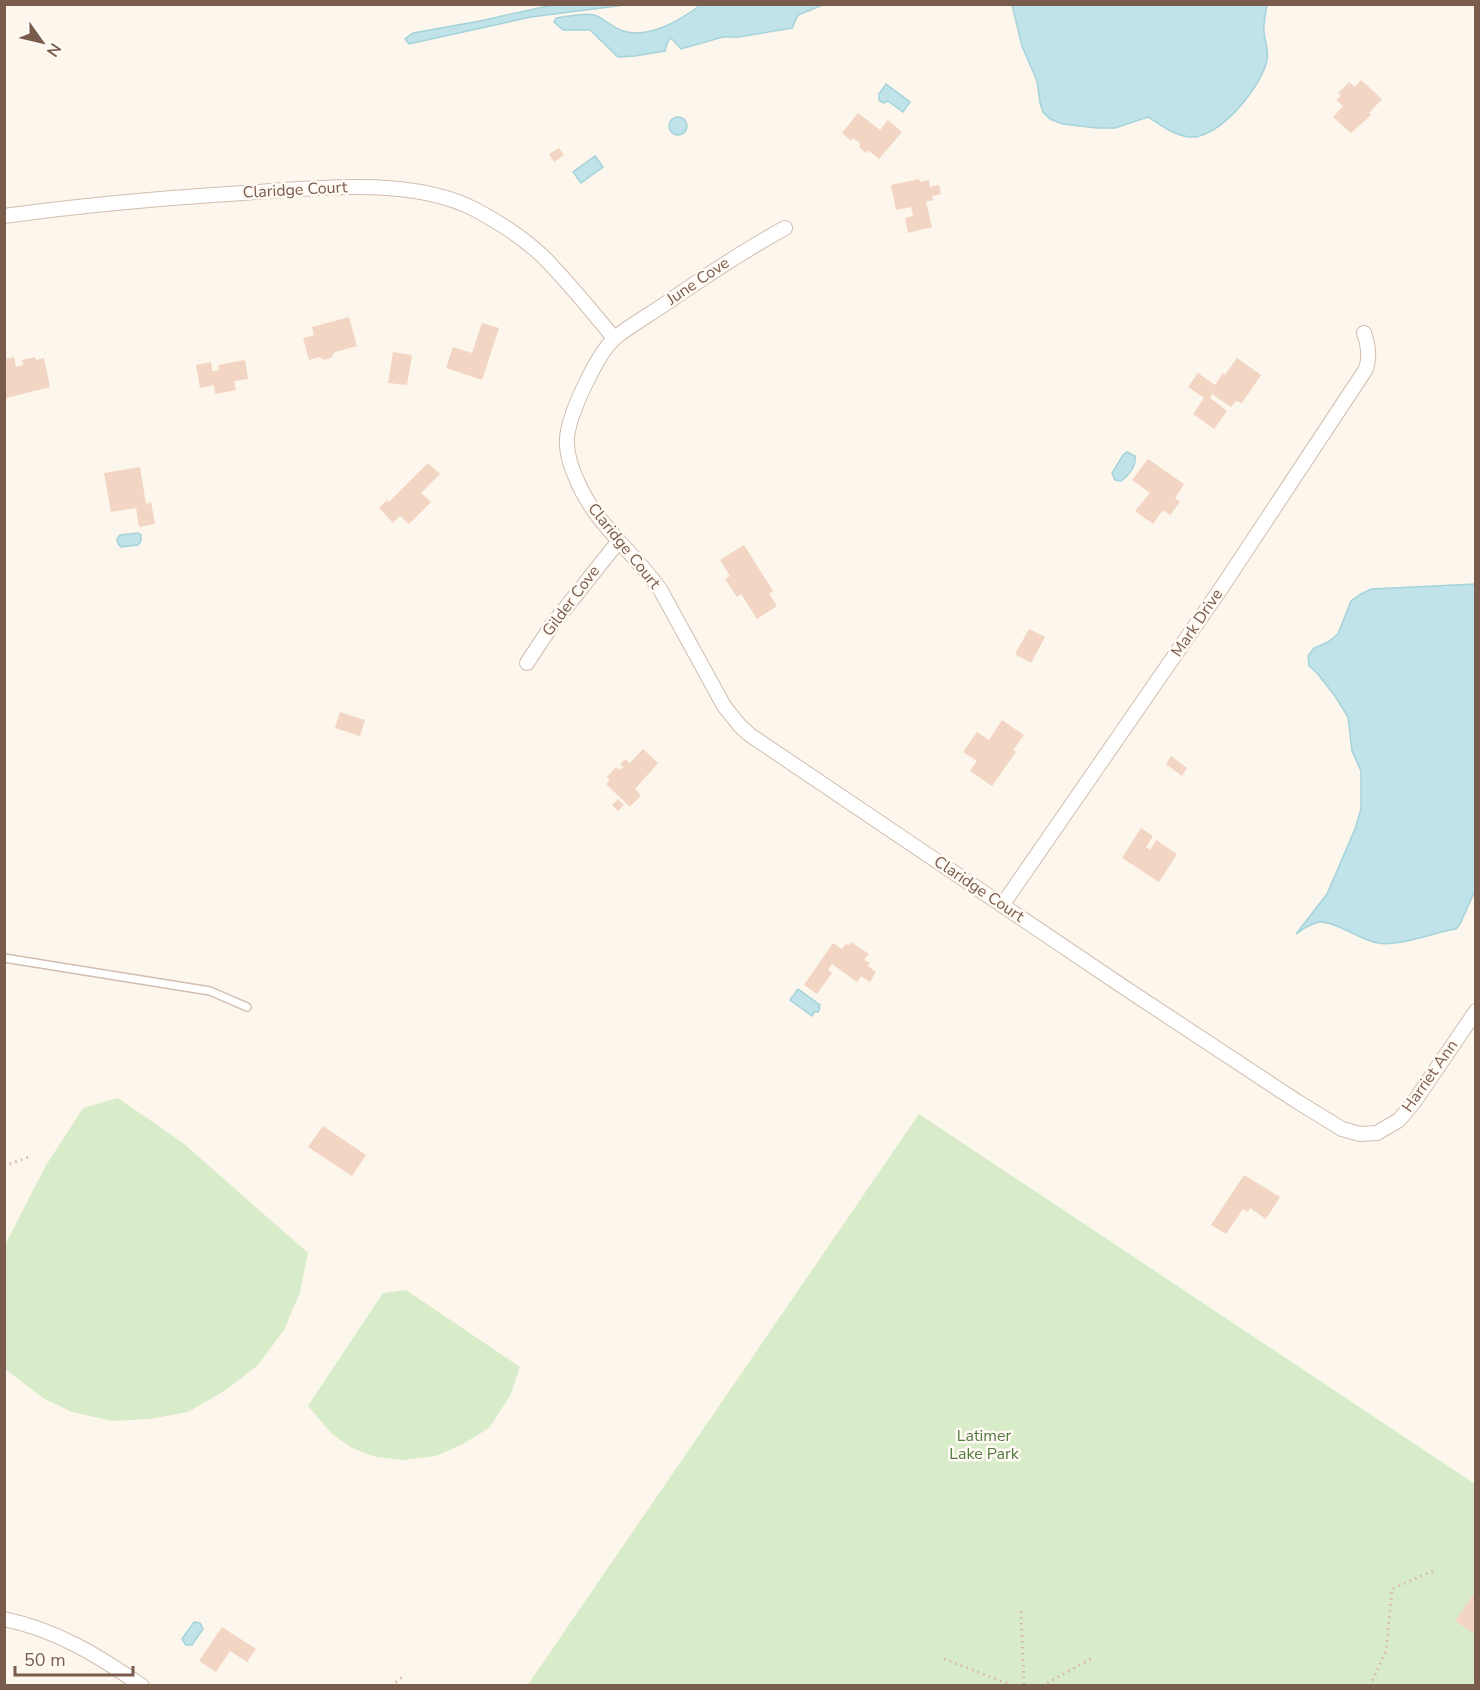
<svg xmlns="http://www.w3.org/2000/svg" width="1480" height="1690" viewBox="0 0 1480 1690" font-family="'Nunito Sans',sans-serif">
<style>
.green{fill:#d8ecc9}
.water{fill:#bfe3e8;stroke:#a5d3da;stroke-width:1.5}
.building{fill:#f3d5c3}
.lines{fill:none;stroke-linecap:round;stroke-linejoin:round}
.service-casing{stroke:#d1beb0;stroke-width:10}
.minor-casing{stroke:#d1beb0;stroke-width:16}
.path{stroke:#d9b8a5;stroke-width:3;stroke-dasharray:1.5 4.5;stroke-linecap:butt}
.service{stroke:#fff;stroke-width:7}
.minor{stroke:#fff;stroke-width:14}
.labels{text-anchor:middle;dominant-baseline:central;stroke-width:5;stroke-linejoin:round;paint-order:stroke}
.street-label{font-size:16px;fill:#7a5c4d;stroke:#fffaf3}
.park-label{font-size:16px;fill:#537a41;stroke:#fffaf3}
</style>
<rect width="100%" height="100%" fill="#fdf6ec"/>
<!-- green -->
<g class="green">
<polygon points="118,1098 183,1143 308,1253 300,1292 284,1330 258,1365 226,1390 188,1412 150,1419 112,1421 72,1412 43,1398 5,1369 5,1245 45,1167 83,1108"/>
<polygon points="919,1114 1475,1484 1475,1685 527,1686"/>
<polygon points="406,1290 520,1367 510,1396 489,1428 463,1444 436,1456 403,1460 376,1457 352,1448 333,1435 308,1406 383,1293"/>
</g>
<!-- water -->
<g class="water">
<polygon points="552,5 625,5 531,17 409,44 405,39 413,33 480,21"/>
<path d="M698,5H823L798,15L792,28L739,37H723L681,49L671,38L668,41L665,51L635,56L618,57L590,30H563L554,22L556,18C567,17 584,12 594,15C604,18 613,28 623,31C649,39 678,21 698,7Z"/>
<path d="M1012,5H1267C1266,13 1263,23 1264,32C1265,41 1269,51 1267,60C1262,86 1219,140 1189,137C1174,135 1160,125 1148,117L1115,128H1097L1063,124L1050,119L1043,112L1040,103L1037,81L1022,46Z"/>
<polygon points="886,84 910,102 903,112 888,101 883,103 879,100 879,94"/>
<circle cx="678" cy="126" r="9"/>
<polygon points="595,156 603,167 581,183 573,172"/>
<path d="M1127,452L1135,456C1137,466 1128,476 1121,481L1115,480L1112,473L1123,455Z"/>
<polygon points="138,533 141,535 141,541 138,545 121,547 118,544 117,539 120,535"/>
<path d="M1475,584L1476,888L1460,924L1456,929C1435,932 1398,947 1378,943C1362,941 1337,922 1321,922C1312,922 1303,929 1296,934L1327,894L1355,829L1361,809V771L1352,751L1348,717L1335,696L1317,673L1309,666L1308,656L1314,648L1328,642L1338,634L1351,601L1361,594L1371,589Z"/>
<polygon points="798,989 820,1005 818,1007 820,1008 818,1012 815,1011 812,1016 790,1000"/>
<polygon points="194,1622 200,1623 203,1629 192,1645 186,1645 182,1639"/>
</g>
<!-- building -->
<g class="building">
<polygon points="1361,80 1382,99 1369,113 1371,115 1351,133 1333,117 1343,106 1336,100 1341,96 1338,93 1349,82 1355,87"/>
<polygon points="858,113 880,130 888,120 902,132 879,159 868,150 866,153 859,147 861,144 853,138 851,141 842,133"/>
<polygon points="559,148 564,155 554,162 549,154"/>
<polygon points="919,179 920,182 929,180 930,187 939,185 941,194 932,196 933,200 926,202 932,227 908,233 905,218 913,216 911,207 896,210 891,185"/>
<polygon points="349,317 357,346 335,352 331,358 323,360 320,357 309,360 303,338 314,335 312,327"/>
<polygon points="482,323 499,328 482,380 446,368 453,347 472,353"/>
<polygon points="393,352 412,355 407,385 388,383"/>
<polygon points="14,357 16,367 23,365 22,360 35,357 36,360 44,358 50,387 6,398 4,359"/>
<polygon points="1237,358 1261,375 1242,403 1236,401 1231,407 1212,394 1210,398 1227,411 1214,429 1193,414 1204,398 1188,387 1198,373 1215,385 1223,373 1225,375"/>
<polygon points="245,360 248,379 234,381 236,390 215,394 214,385 200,388 196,365 211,362 212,371 219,370 218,365"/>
<polygon points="1148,459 1184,484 1175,498 1180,502 1170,515 1163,510 1153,524 1135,511 1150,493 1132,480"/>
<polygon points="428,463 440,474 421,493 431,502 409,524 400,516 393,523 379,508 387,500 389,502"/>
<polygon points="140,467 146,504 151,502 155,524 139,527 136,508 111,512 104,473"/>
<polygon points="744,545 773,591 769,594 777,606 757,619 741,594 737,597 725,579 730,576 720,560"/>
<polygon points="1029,629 1045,637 1031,663 1015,654"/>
<polygon points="340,712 365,720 360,736 335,728"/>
<polygon points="1002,720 1024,735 1013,750 1016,752 992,786 970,771 977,761 963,752 977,732 989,740"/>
<polygon points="643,749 658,763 635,789 641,795 630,807 606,784 610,780 607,777 616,767 619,770 624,767 620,765 625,759 630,763"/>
<polygon points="1171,756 1187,768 1182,776 1166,764"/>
<polygon points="618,799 624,805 618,811 612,805"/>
<polygon points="1141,828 1153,836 1146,847 1150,850 1156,840 1177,854 1159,882 1122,858"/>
<polygon points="851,942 869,954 864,960 870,963 868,966 876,972 870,982 861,976 857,982 832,964 828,970 832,973 817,994 804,985 833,943 842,949 846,944 849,945"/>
<polygon points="323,1126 366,1155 352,1176 308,1147"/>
<polygon points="1244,1175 1280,1197 1266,1219 1250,1208 1248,1212 1243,1209 1226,1234 1211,1225"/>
<polygon points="1473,1595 1476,1597 1476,1635 1455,1621"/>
<polygon points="222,1627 256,1649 247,1662 230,1651 216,1672 199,1661"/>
</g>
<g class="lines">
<defs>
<polyline id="service" points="4,958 210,991 247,1007"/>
<g id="minor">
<path d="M4,216C84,205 163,198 243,193C313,188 413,176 476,210C502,224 532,243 552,266C574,289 594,314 614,338"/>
<path d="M785,228C743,251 704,277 665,304C649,315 631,325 616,337C598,352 568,415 567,439C566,454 572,469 578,483C597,526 635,553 661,591L724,706L740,726L750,735L1125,988L1298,1102L1342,1129L1360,1134L1377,1133L1399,1120L1414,1102L1476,1011"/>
<polyline points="527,663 552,625 618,542"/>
<path d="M1003,904L1222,587L1366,369C1370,357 1368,344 1364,333"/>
<path d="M4,1619C57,1630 99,1656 142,1686"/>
</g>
</defs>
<!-- service casing -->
<use href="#service" class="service-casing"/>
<!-- minor casing -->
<use href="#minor" class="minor-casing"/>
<!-- path -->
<g class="path">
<polyline points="4,1166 32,1156"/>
<polyline points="1021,1611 1024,1686"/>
<polyline points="944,1659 1014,1686"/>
<polyline points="391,1686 405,1675"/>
<polyline points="1042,1686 1094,1657"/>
<polyline points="1370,1686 1386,1651 1392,1589 1435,1570"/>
</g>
<!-- service -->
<use href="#service" class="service"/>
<!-- minor -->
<use href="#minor" class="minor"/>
</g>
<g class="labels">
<!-- street labels -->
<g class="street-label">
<text transform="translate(295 190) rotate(-3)">Claridge Court</text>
<text transform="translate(698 281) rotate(-34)">June Cove</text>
<text transform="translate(624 546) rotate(51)">Claridge Court</text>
<text transform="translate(571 601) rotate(-53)">Gilder Cove</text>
<text transform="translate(1197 623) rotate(-56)">Mark Drive</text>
<text transform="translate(979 889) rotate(34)">Claridge Court</text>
<text transform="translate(1430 1076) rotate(-55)">Harriet Ann</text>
</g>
<!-- park labels -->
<g class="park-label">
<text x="984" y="1436">Latimer<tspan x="984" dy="18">Lake Park</tspan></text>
</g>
</g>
<!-- border -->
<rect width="1480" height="1690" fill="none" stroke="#7a5c4d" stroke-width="12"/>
<!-- north arrow -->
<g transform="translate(42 42) rotate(124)" stroke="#fffaf3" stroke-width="4.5" paint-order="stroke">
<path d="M0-4.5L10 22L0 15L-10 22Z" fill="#7a5c4d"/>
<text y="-9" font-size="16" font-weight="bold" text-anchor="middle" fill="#7a5c4d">N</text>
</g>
<!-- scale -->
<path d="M15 1666v9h118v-9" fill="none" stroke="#7a5c4d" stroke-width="3"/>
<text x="24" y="1666" font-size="18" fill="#7a5c4d" stroke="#fffaf3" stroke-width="4.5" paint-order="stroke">50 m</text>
</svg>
